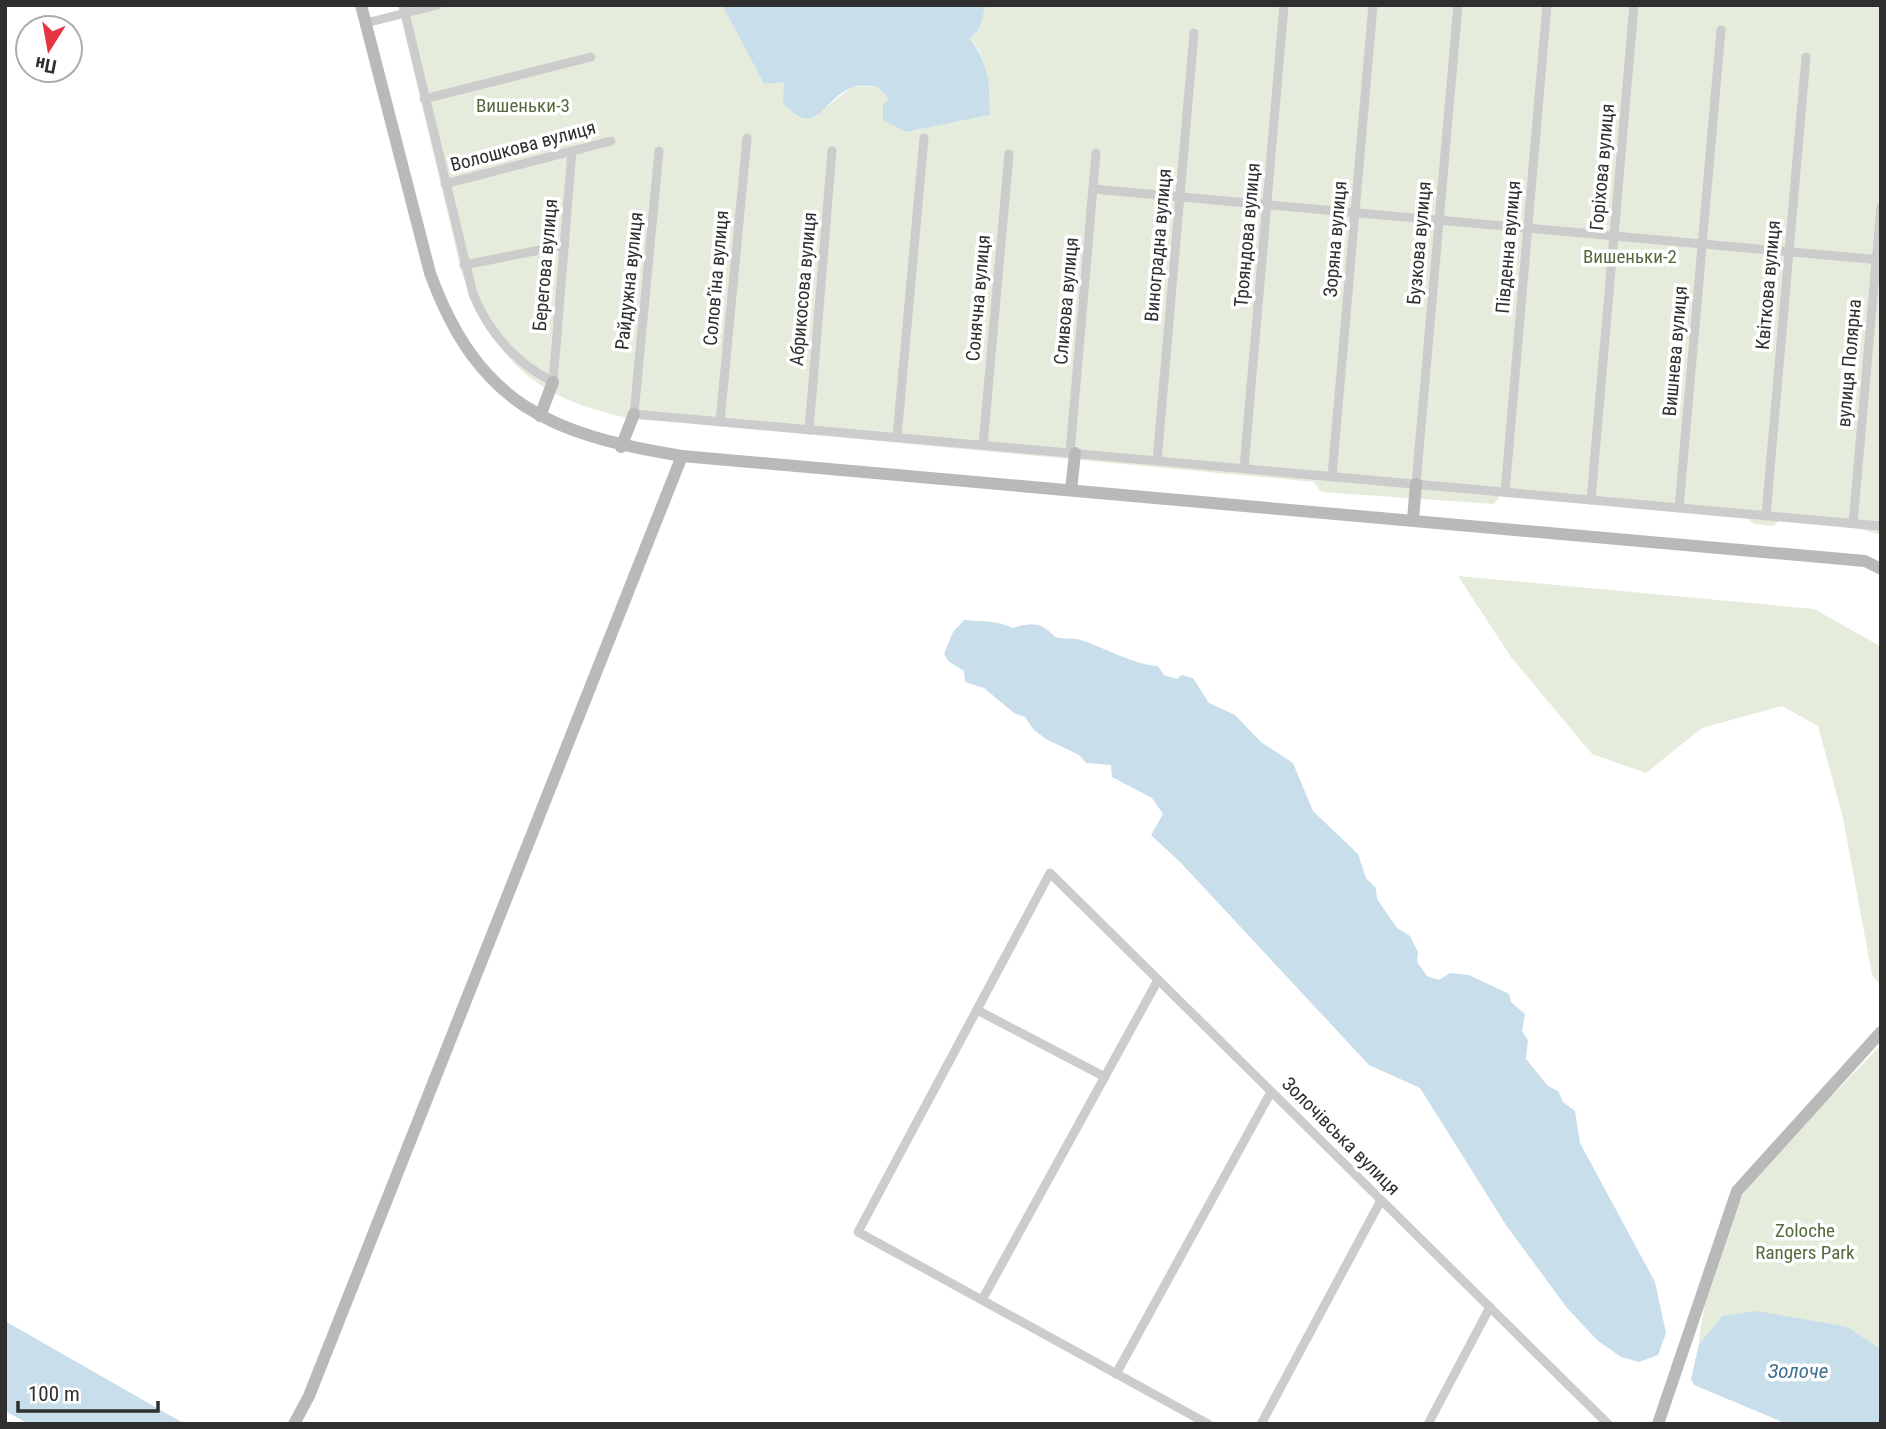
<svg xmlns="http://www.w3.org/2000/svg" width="1886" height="1429" viewBox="0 0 1886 1429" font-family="'Roboto Condensed',sans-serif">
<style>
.green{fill:#e5ecdc}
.water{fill:#c9deeb}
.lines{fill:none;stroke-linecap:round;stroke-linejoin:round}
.street{stroke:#ccc;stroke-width:9}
.secondary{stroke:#b9b9b9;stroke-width:12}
.labels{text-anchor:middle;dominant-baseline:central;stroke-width:7;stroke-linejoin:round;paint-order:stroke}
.park-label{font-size:19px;fill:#526a3c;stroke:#fff}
.street-label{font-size:19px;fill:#2f2f2f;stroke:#fff}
.water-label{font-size:21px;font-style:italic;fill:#3e708f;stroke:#fff}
</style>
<rect width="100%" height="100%" fill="#fff"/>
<!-- green -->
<g class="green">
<path d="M398,5H722L764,84L784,81V90L813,118L852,87L876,86L889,99L906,132L990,115C989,81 990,65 970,37L986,5H1881V535L1859,529L1779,521L1773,526L1755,524L1748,519L1500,496L1494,504L1321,492L1314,482L655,420C634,421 617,416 597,410C521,388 490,345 462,274Z"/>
<polygon points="1458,576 1814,609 1880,646 1881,985 1872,975 1843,818 1818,726 1782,706 1702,728 1646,773 1592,754 1511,657"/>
<path d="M1881,1045V1349L1848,1327L1722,1316L1699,1344C1703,1292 1726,1227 1750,1180Z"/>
</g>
<!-- water -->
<g class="water">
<path d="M722,5H986L979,29L970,38C990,68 989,78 990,115L906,132L883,120V105L889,99L876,86C869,86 860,85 854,87C823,96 818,142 783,103L784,82L764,84Z"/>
<path d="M964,620C982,622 997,620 1013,628C1031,622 1042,622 1055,637C1064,640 1073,637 1081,640C1104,648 1136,665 1158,666L1164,675L1177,679L1182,675L1193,678L1209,703L1235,715L1261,742L1293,763L1313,811L1358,854L1366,878L1376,888L1377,899L1397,928L1410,936L1418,952L1417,962L1427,976L1439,980L1450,973L1469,975L1509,994L1511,1002L1525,1014L1522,1031L1528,1040L1526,1059L1548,1086L1558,1091L1563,1102L1575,1111L1580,1143L1655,1282L1666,1333L1658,1355L1639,1362L1621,1357L1597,1340L1567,1308L1506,1225L1420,1088L1369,1065L1181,863L1151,835L1163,814L1152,798L1112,777L1111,765L1086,763L1079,755L1046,739L1034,730L1025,717L1014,713L984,688L965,682L964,671L948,661L944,654L953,632Z"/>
<polygon points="1757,1311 1848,1327 1881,1349 1881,1424 1787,1424 1694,1385 1691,1379 1699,1344 1722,1316"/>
<polygon points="5,1321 185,1424 29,1424 5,1411"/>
</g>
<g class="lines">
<!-- street -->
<g class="street">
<path d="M403,5L473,294C489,333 516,363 553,382L572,151"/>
<polyline points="366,23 437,5"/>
<polyline points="424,99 591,57"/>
<polyline points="659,151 634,414 1881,526"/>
<polyline points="445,184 611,141"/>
<polyline points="1093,189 1881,260"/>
<polyline points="464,265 565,245"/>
<polyline points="720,422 747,138"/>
<polyline points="809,430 832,151"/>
<polyline points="897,437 924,138"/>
<polyline points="983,445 1009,154"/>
<polyline points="1070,453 1096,153"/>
<polyline points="1157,461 1194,33"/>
<polyline points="1244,468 1284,5"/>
<polyline points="1332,476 1373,5"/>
<polyline points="1416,484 1458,5"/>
<polyline points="1505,492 1547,5"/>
<polyline points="1591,500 1634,5"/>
<polyline points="1679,508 1721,30"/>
<polyline points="1766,515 1806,57"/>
<polyline points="1853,523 1881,207"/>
<polyline points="977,1010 1105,1077"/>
<polyline points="982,1300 1158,980"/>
<polyline points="1116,1374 1271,1092"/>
<polyline points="1208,1424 858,1232 1050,873 1608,1424"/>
<polyline points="1261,1424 1381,1200"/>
<polyline points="1428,1424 1490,1307"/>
</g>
<!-- secondary -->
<g class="secondary">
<path d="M361,5L430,273C478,405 551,435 682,456L1865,561L1881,569"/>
<polyline points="540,416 553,382"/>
<polyline points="621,447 634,414"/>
<polyline points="1071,490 1075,453"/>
<polyline points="1413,520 1416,484"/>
<polyline points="294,1424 309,1396 682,456"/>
<polyline points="1658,1424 1737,1191 1881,1032"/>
</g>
</g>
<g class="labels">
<!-- park labels -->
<g class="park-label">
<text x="523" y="105">Вишеньки-3</text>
<text x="1630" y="256">Вишеньки-2</text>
<text x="1805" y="1230">Zoloche<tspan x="1805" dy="22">Rangers Park</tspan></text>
</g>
<!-- street labels -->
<g class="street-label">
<text transform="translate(523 146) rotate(-15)">Волошкова вулиця</text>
<text transform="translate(1602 167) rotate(-85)">Горіхова вулиця</text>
<text transform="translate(1247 235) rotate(-85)">Трояндова вулиця</text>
<text transform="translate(1335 239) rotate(-85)">Зоряна вулиця</text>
<text transform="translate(1419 243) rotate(-85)">Бузкова вулиця</text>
<text transform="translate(1158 245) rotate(-85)">Виноградна вулиця</text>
<text transform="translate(1508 247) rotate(-85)">Південна вулиця</text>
<text transform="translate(545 265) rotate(-85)">Берегова вулиця</text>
<text transform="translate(716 278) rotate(-85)">Соловʼїна вулиця</text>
<text transform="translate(629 281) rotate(-84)">Райдужна вулиця</text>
<text transform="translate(1768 285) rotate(-85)">Квіткова вулиця</text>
<text transform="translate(803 289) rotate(-85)">Абрикосова вулиця</text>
<text transform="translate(978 298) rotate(-85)">Сонячна вулиця</text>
<text transform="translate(1066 301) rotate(-85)">Сливова вулиця</text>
<text transform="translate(1675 351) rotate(-85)">Вишнева вулиця</text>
<text transform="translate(1849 363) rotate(-85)">вулиця Полярна</text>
<text transform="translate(1341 1136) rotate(45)">Золочівська вулиця</text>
</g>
<!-- water labels -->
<g class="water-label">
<text x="1798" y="1371">Золоче</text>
</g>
</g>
<!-- border -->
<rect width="1886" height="1429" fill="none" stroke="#2f2f2f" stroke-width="14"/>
<!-- north arrow -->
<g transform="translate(49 49) rotate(191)"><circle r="33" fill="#ffffff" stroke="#acacac" stroke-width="2"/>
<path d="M0-5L12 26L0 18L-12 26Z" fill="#e23441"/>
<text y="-10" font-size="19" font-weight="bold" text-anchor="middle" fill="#2f2f2f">Пн</text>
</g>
<!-- scale -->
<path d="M18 1401v10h140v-10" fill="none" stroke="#2f2f2f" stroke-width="3.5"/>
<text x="28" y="1401" font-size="21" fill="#2f2f2f" stroke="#ffffff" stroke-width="5" paint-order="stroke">100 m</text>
</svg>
